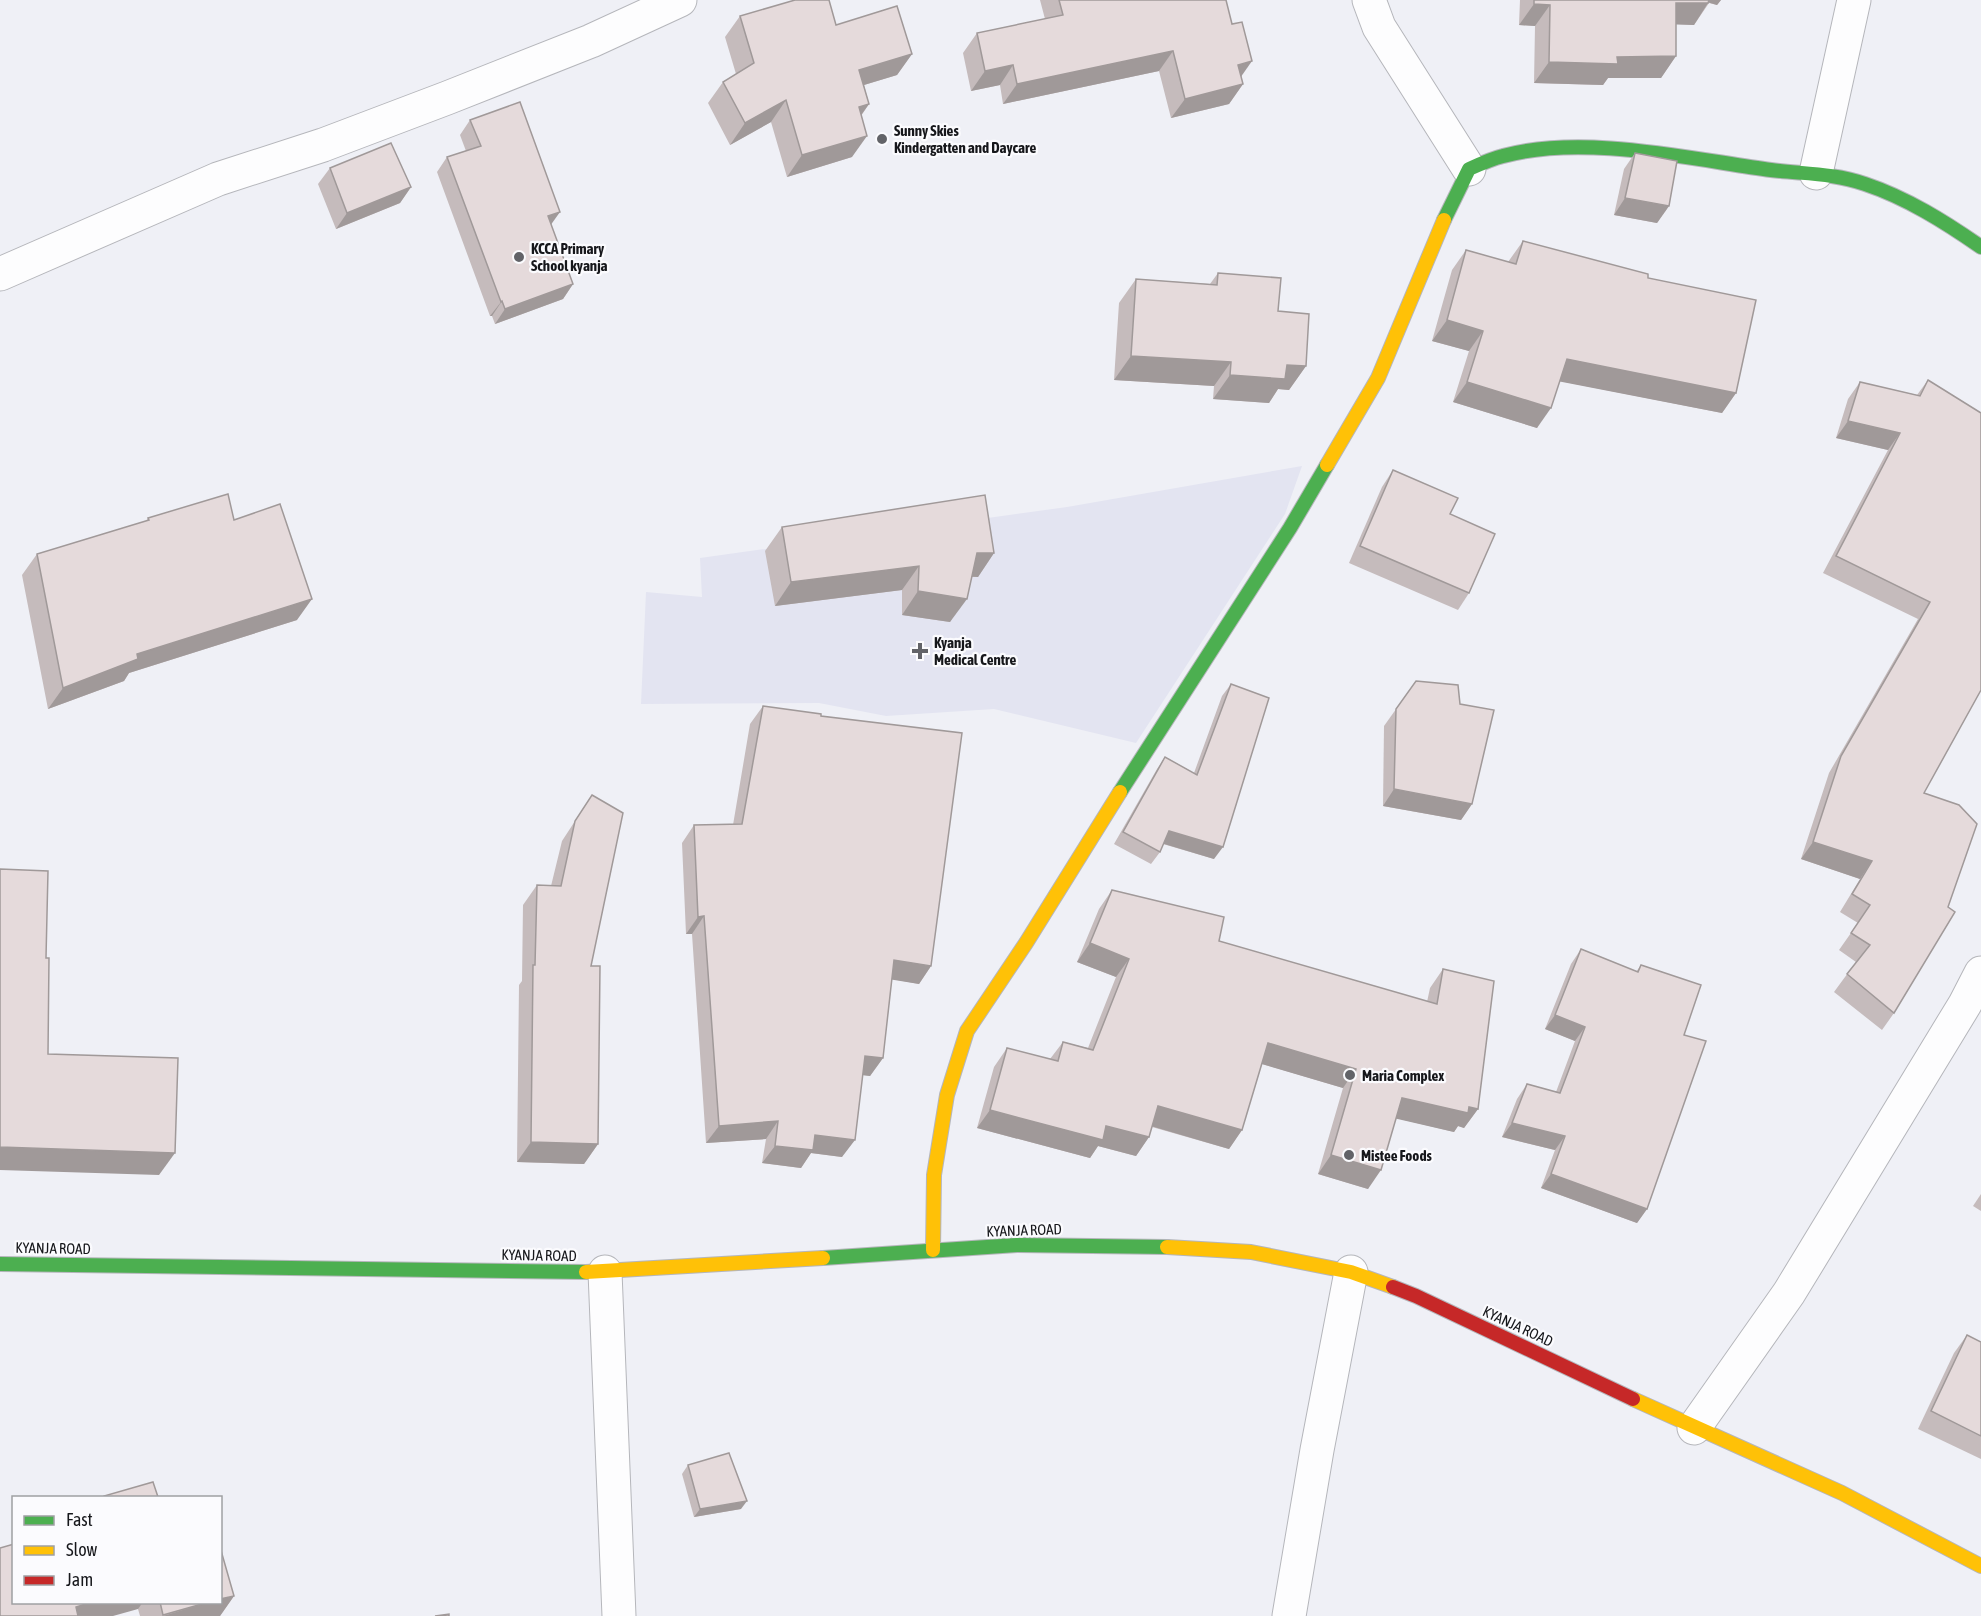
<svg xmlns="http://www.w3.org/2000/svg" width="1981" height="1616" viewBox="0 0 1981 1616" font-family="'Asap Condensed',sans-serif">
<style>
.built{fill:#e3e4f1}
.lines{fill:none;stroke-linecap:round;stroke-linejoin:round}
.street-casing{stroke:#b5b6bb;stroke-width:35}
.fast-casing{stroke:#b5b6bb;stroke-width:16}
.slow-casing{stroke:#b5b6bb;stroke-width:16}
.jam-casing{stroke:#b5b6bb;stroke-width:16}
.street{stroke:#fdfdfe;stroke-width:33}
.fast{stroke:#4caf50;stroke-width:14}
.slow{stroke:#ffc107;stroke-width:14}
.jam{stroke:#c62828;stroke-width:14}
.wall{fill:#c5bbbc}
.shaded-wall{fill:#a09999}
.building{fill:#e5dadb;stroke:#a09999;stroke-width:1.5}
.poi-dot{fill:#626368;stroke:#fbfbfe;stroke-width:2}
.labels{text-anchor:middle;dominant-baseline:central;stroke-width:4.5;stroke-linejoin:round;paint-order:stroke}
.poi-label{font-size:15px;font-weight:bold;fill:#16171b;stroke:#fbfbfe;text-anchor:start}
.street-label{font-size:15px;fill:#16171b;stroke:#fbfbfe}
</style>
<rect width="100%" height="100%" fill="#eff0f6"/>
<!-- built -->
<polygon class="built" points="1302,466 1285,514 1136,743 994,709 886,716 819,703 641,704 646,592 702,597 700,558 1067,507"/>
<g class="lines">
<defs>
<g id="street">
<polyline points="1369,0 1379,27 1469,169"/>
<polyline points="1816,173 1854,0"/>
<polyline points="0,274 218,179 323,145 447,98 591,41 680,0"/>
<polyline points="605,1272 619,1616"/>
<polyline points="1694,1428 1789,1293 1965,1004 1981,973"/>
<polyline points="1289,1616 1317,1450 1351,1272"/>
</g>
<g id="fast">
<path d="M1444,220L1469,169C1480,164 1491,159 1503,156C1583,134 1690,159 1771,170C1803,174 1834,173 1865,184C1907,198 1945,222 1981,247"/>
<polyline points="1120,792 1290,528 1327,465"/>
<polyline points="823,1258 1017,1245 1167,1247"/>
<polyline points="0,1264 586,1272"/>
</g>
<g id="slow">
<polyline points="1327,465 1378,378 1444,220"/>
<polyline points="1167,1247 1251,1252 1351,1272 1393,1287"/>
<polyline points="933,1250 934,1175 947,1095 967,1031 1026,943 1120,792"/>
<polyline points="586,1272 823,1258"/>
<polyline points="1633,1399 1842,1493 1981,1566"/>
</g>
<polyline id="jam" points="1393,1287 1416,1296 1633,1399"/>
</defs>
<!-- street casing -->
<use href="#street" class="street-casing"/>
<!-- fast casing -->
<use href="#fast" class="fast-casing"/>
<!-- slow casing -->
<use href="#slow" class="slow-casing"/>
<!-- jam casing -->
<use href="#jam" class="jam-casing"/>
<!-- street -->
<use href="#street" class="street"/>
<!-- fast -->
<use href="#fast" class="fast"/>
<!-- slow -->
<use href="#slow" class="slow"/>
<!-- jam -->
<use href="#jam" class="jam"/>
</g>
<!-- wall -->
<g class="wall">
<polygon points="1040,0 1226,0 1243,84 1229,104 1171,118 1159,71 1003,104 1000,85 971,91 963,53 977,33 1045,19"/>
<polygon points="1520,0 1721,0 1717,5 1709,3 1694,25 1676,24 1676,56 1661,78 1608,78 1603,85 1534,83 1535,26 1519,25"/>
<polygon points="740,16 836,25 912,54 897,75 864,85 869,104 861,116 852,157 787,177 771,122 730,145 708,103 723,82 736,74 725,37"/>
<polygon points="470,120 551,225 573,284 563,299 495,324 492,316 490,316 437,172 447,157 466,151 460,135"/>
<polygon points="1635,153 1669,206 1657,223 1614,215 1624,169"/>
<polygon points="330,168 411,187 400,203 336,229 318,184"/>
<polygon points="1523,241 1648,278 1736,393 1722,413 1560,381 1537,428 1453,402 1469,351 1432,341 1452,270 1466,250 1508,262"/>
<polygon points="1218,273 1278,311 1306,366 1289,390 1278,389 1269,403 1213,399 1214,386 1114,380 1119,303 1136,279 1210,284"/>
<polygon points="1928,380 1981,413 1924,793 1894,1013 1882,1030 1834,992 1856,962 1839,950 1858,923 1840,912 1860,879 1801,859 1829,773 1918,619 1823,573 1888,450 1836,438 1848,399 1860,382 1917,395"/>
<polygon points="1393,470 1450,514 1469,593 1458,610 1349,563 1382,487"/>
<polygon points="148,518 234,520 297,620 129,673 124,681 48,709 22,575 37,554 146,521"/>
<polygon points="782,527 994,553 978,577 972,577 950,622 902,615 902,590 775,606 765,551"/>
<polygon points="1416,681 1460,704 1472,804 1461,820 1383,806 1384,726"/>
<polygon points="1231,684 1214,859 1163,844 1160,852 1151,864 1114,844 1157,769 1165,757 1194,773 1222,696"/>
<polygon points="763,706 821,716 931,966 919,984 892,979 883,1058 870,1076 863,1075 842,1157 811,1153 801,1168 762,1163 766,1139 706,1143 692,934 686,934 682,843 694,825 733,825 750,724"/>
<polygon points="592,795 591,966 598,1144 584,1164 517,1162 519,985 522,981 523,905 537,885 551,886 562,841"/>
<polygon points="1112,890 1219,941 1427,1002 1430,988 1443,969 1478,1109 1464,1128 1458,1126 1454,1132 1396,1118 1368,1189 1318,1174 1343,1088 1262,1064 1242,1130 1229,1149 1152,1127 1149,1137 1136,1156 1098,1146 1090,1158 977,1128 994,1067 1007,1048 1050,1059 1063,1042 1088,1048 1116,977 1077,962 1099,909"/>
<polygon points="1581,949 1636,972 1641,965 1684,1035 1647,1209 1637,1223 1541,1188 1555,1150 1502,1137 1517,1099 1527,1084 1556,1092 1575,1041 1545,1029 1571,964"/>
<polygon points="1981,1194 1981,1211 1973,1206"/>
<polygon points="1967,1335 1981,1342 1981,1459 1918,1429 1954,1353"/>
<polygon points="688,1465 741,1509 694,1517 682,1474"/>
<polygon points="234,1596 220,1616 140,1616 138,1609 14,1602 220,1602"/>
</g>
<!-- shaded-wall -->
<g class="shaded-wall">
<polygon points="1700,0 1721,0 1717,5"/>
<polygon points="1676,3 1708,3 1694,25 1661,24"/>
<polygon points="1534,4 1550,5 1535,26 1519,25"/>
<polygon points="1173,51 1159,71 1003,104 1017,84"/>
<polygon points="912,54 897,75 844,91 859,70"/>
<polygon points="1676,56 1661,78 1608,78 1603,85 1534,83 1549,62 1617,57"/>
<polygon points="1252,61 1238,81 1238,65"/>
<polygon points="1013,65 1000,85 971,91 985,71"/>
<polygon points="1243,84 1229,104 1171,118 1185,99"/>
<polygon points="786,100 771,122 730,145 745,123"/>
<polygon points="869,104 854,125 859,107"/>
<polygon points="867,136 852,157 787,177 802,155"/>
<polygon points="411,187 400,203 336,229 347,213"/>
<polygon points="1625,198 1669,206 1657,223 1614,215"/>
<polygon points="560,212 550,226 548,216"/>
<polygon points="573,284 563,299 495,324 505,309"/>
<polygon points="502,301 492,316 490,316 501,302"/>
<polygon points="1447,320 1483,331 1469,351 1432,341"/>
<polygon points="1131,356 1231,362 1214,386 1114,380"/>
<polygon points="1567,359 1736,393 1722,413 1552,380"/>
<polygon points="1287,365 1306,366 1289,390 1278,389 1269,403 1213,399 1230,375"/>
<polygon points="1467,382 1551,408 1537,428 1453,402"/>
<polygon points="1848,421 1900,433 1888,450 1836,438"/>
<polygon points="977,553 994,553 978,577 960,576"/>
<polygon points="919,566 902,590 775,606 791,582"/>
<polygon points="918,591 967,599 950,622 902,615"/>
<polygon points="312,599 297,620 129,673 124,681 48,709 63,688 137,654"/>
<polygon points="1394,789 1472,804 1461,820 1383,806"/>
<polygon points="1169,831 1223,847 1214,859 1161,843"/>
<polygon points="1813,842 1872,861 1860,879 1801,859"/>
<polygon points="704,916 692,934 686,934 698,917"/>
<polygon points="1090,943 1129,959 1116,977 1077,962"/>
<polygon points="894,960 931,966 919,984 882,978"/>
<polygon points="1555,1015 1585,1027 1575,1041 1545,1029"/>
<polygon points="1268,1043 1356,1069 1343,1088 1255,1062"/>
<polygon points="865,1056 883,1058 870,1076 853,1074"/>
<polygon points="1402,1098 1469,1107 1478,1109 1464,1128 1458,1126 1454,1132 1389,1117"/>
<polygon points="1158,1106 1242,1130 1229,1149 1144,1124"/>
<polygon points="990,1110 1106,1126 1149,1137 1136,1156 1098,1146 1090,1158 977,1128"/>
<polygon points="778,1121 766,1139 706,1143 719,1126"/>
<polygon points="1512,1123 1565,1136 1555,1150 1502,1137"/>
<polygon points="815,1135 855,1140 842,1157 811,1153 801,1168 762,1163 775,1146"/>
<polygon points="531,1142 598,1144 584,1164 517,1162"/>
<polygon points="0,1147 175,1153 159,1175 0,1170"/>
<polygon points="1331,1155 1381,1170 1368,1189 1318,1174"/>
<polygon points="1551,1174 1647,1209 1637,1223 1541,1188"/>
<polygon points="747,1501 741,1509 694,1517 700,1509"/>
<polygon points="234,1596 220,1616 163,1616 209,1602 220,1602 220,1599"/>
<polygon points="92,1602 143,1602 138,1609 113,1616 69,1616 76,1607"/>
</g>
<!-- building -->
<g class="building">
<polygon points="795,0 829,0 836,25 897,6 912,54 859,70 869,104 859,107 867,136 802,155 786,100 745,123 723,82 754,63 740,16"/>
<polygon points="1059,0 1226,0 1232,24 1242,22 1252,61 1238,65 1243,84 1185,99 1173,51 1017,84 1013,65 985,71 977,33 1063,15"/>
<polygon points="1534,0 1709,0 1708,3 1676,3 1676,56 1617,57 1618,64 1549,62 1550,5 1534,4"/>
<polygon points="520,102 560,212 548,216 573,284 505,309 502,301 501,302 447,157 481,146 470,120"/>
<polygon points="391,143 411,187 347,213 330,168"/>
<polygon points="1635,153 1677,161 1669,206 1625,198"/>
<polygon points="1523,241 1648,274 1648,278 1756,300 1736,393 1567,359 1551,408 1467,382 1483,331 1447,320 1466,250 1516,264"/>
<polygon points="1218,273 1281,278 1278,311 1309,314 1306,366 1287,365 1285,379 1230,375 1231,362 1131,356 1136,279 1217,285"/>
<polygon points="1928,380 1981,413 1981,690 1924,793 1959,805 1977,824 1948,907 1955,912 1894,1013 1847,974 1870,945 1851,933 1870,905 1852,894 1872,861 1813,842 1841,756 1930,602 1836,556 1900,433 1848,421 1860,382 1920,396"/>
<polygon points="1393,470 1458,498 1450,514 1495,534 1469,593 1360,546"/>
<polygon points="228,494 234,520 280,504 312,599 137,654 138,659 63,688 37,554 149,520 148,518"/>
<polygon points="985,495 994,553 977,553 967,599 918,591 919,566 791,582 782,527"/>
<polygon points="1416,681 1458,685 1460,704 1494,710 1472,804 1394,789 1396,709"/>
<polygon points="1231,684 1269,698 1223,847 1169,831 1160,852 1123,832 1165,757 1197,775"/>
<polygon points="763,706 821,714 821,716 962,733 931,966 894,960 883,1058 865,1056 855,1140 815,1135 813,1150 775,1146 778,1121 719,1126 704,916 698,917 694,825 742,824"/>
<polygon points="592,795 623,813 591,966 600,966 598,1144 531,1142 533,965 535,965 537,885 561,886 575,821"/>
<polygon points="0,869 48,871 46,958 49,958 48,1054 178,1058 175,1153 0,1147"/>
<polygon points="1112,890 1224,917 1219,941 1437,1004 1443,969 1494,981 1478,1109 1469,1107 1468,1113 1402,1098 1381,1170 1331,1155 1356,1069 1268,1043 1242,1130 1158,1106 1149,1137 1106,1126 1103,1140 990,1110 1007,1048 1058,1061 1063,1042 1093,1050 1129,959 1090,943"/>
<polygon points="1581,949 1638,972 1641,965 1701,985 1684,1035 1706,1041 1647,1209 1551,1174 1565,1136 1512,1123 1527,1084 1560,1093 1585,1027 1555,1015"/>
<polygon points="1967,1335 1981,1342 1981,1436 1931,1411"/>
<polygon points="729,1453 747,1501 700,1509 688,1465"/>
<polygon points="153,1482 158,1497 104,1497 104,1496"/>
<polygon points="14,1544 14,1602 92,1602 76,1607 78,1616 0,1616 0,1548"/>
<polygon points="220,1547 234,1596 220,1599"/>
<polygon points="160,1602 209,1602 163,1615"/>
<polygon points="449,1614 449,1616 435,1616"/>
</g>
<!-- markers -->
<g class="poi-dot">
<circle cx="882" cy="139" r="6"/>
<circle cx="519" cy="257" r="6"/>
<path d="M917 642h6v6h6v6h-6v6h-6v-6h-6v-6h6z"/>
<circle cx="1350" cy="1075" r="6"/>
<circle cx="1349" cy="1155" r="6"/>
</g>
<g class="labels">
<!-- poi labels -->
<g class="poi-label">
<text x="894" y="130">Sunny Skies<tspan x="894" dy="17">Kindergatten and Daycare</tspan></text>
<text x="531" y="248">KCCA Primary<tspan x="531" dy="17">School kyanja</tspan></text>
<text x="934" y="642">Kyanja<tspan x="934" dy="17">Medical Centre</tspan></text>
<text x="1362" y="1075">Maria Complex</text>
<text x="1361" y="1155">Mistee Foods</text>
</g>
<!-- street labels -->
<g class="street-label">
<text transform="translate(1024 1230) rotate(-2)">KYANJA ROAD</text>
<text transform="translate(53 1248) rotate(1)">KYANJA ROAD</text>
<text transform="translate(539 1255) rotate(1)">KYANJA ROAD</text>
<text transform="translate(1518 1326) rotate(25)">KYANJA ROAD</text>
</g>
</g>
<!-- legend -->
<rect x="12" y="1496" width="210" height="108" fill="#fbfbfe" stroke="#9fa0a3" stroke-width="1.5"/>
<rect x="24" y="1516" width="30" height="9" fill="#4caf50" stroke="#9fa0a3" stroke-width="1.5"/>
<text x="66" y="1526" font-size="18" fill="#16171b">Fast</text>
<rect x="24" y="1546" width="30" height="9" fill="#ffc107" stroke="#9fa0a3" stroke-width="1.5"/>
<text x="66" y="1556" font-size="18" fill="#16171b">Slow</text>
<rect x="24" y="1576" width="30" height="9" fill="#c62828" stroke="#9fa0a3" stroke-width="1.5"/>
<text x="66" y="1586" font-size="18" fill="#16171b">Jam</text>
</svg>
